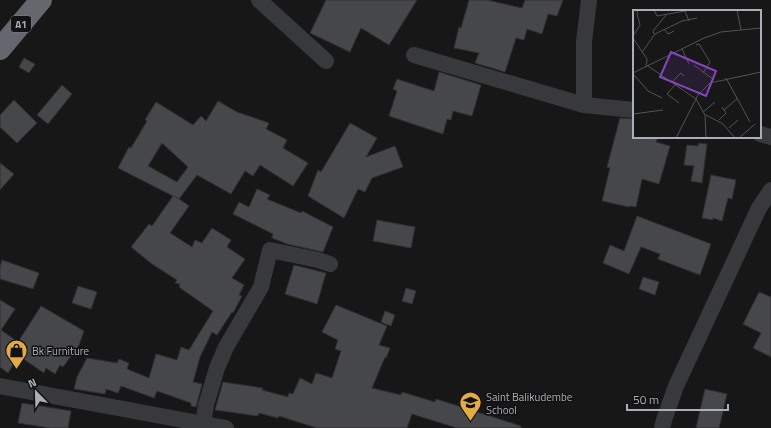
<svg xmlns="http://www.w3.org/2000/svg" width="771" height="428" viewBox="0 0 771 428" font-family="'Titillium Web',sans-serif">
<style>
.building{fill:#46474b;stroke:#313134;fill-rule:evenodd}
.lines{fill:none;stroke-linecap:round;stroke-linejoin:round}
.minor{stroke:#38393d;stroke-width:16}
.highway{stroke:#64676e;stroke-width:22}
.labels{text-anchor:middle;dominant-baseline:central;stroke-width:3;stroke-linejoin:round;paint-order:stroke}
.shield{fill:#121213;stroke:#7c7f86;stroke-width:1}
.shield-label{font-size:10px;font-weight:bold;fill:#aaaeb7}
.poi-label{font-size:11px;fill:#aaaeb7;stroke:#121213;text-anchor:start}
.inset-road{fill:none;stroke:#525358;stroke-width:1}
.view{fill:#8446bd;fill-opacity:0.15;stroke:#8446bd;stroke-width:2}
.inset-edge{fill:none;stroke:#aaaeb7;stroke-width:2}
</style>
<rect width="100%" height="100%" fill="#171718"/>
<!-- building -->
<g class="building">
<polygon points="326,0 417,0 389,45 361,28 350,52 310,33"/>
<polygon points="469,0 487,0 522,8 525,0 563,0 557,16 548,14 542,34 527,29 524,40 516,38 505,72 475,63 479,53 454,48 459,27 461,28"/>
<polygon points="24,58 35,64 29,73 19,67"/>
<polygon points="439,72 481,85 472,116 453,111 451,120 447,119 443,134 389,116 397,91 393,89 397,79 434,91"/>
<polygon points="62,85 72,94 48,124 37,115"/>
<polygon points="14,100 37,123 17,143 0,127 0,115"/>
<path d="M218,101L237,112L269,123L266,129L287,140L283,148L308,163L293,186L260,165L253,176L245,171L231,194L197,175L179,199L175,196L189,206L170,233L192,247L195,240L202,243L212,228L231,240L227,247L245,259L232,278L244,285L239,295L242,296L233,313L232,312L217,335L212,332L200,357L193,382L202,384L196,407L191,406V403L157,391L154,398L121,386L118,393L106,389L105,394L74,389L77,377L87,358L117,363L119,359L129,363L127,369L149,378L156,354L177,360L181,347L189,350L213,311L179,287L180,284L175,283L177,280L152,264L131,247L149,224L152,226L173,196L118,168L129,147L131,148L147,121L145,120L156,102L193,125L201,116L206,121ZM162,143L188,167L177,182L148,166Z"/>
<polygon points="620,118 634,119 634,137 658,137 656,142 670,146 659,184 642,179 636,207 630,206 629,207 602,201 610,168 607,167"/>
<polygon points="350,123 377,138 366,157 395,146 403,167 372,178 365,192 358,189 344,218 308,196 318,170 321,172"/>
<polygon points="699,143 707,144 702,183 691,181 694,166 684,165 687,145 698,146"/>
<polygon points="0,163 14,174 0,190"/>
<polygon points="711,175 736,180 732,199 728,198 722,221 713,218 713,220 702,218"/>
<polygon points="257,189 270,195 267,199 301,213 302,211 333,227 323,252 287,244 272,238 273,234 233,214 239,202 249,207"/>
<polygon points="637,216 711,244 700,275 658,259 660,254 641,247 629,274 603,263 610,245 624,251"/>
<polygon points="377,220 415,227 411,248 373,241"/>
<polygon points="2,260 39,273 33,289 0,279 0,267"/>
<polygon points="294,265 326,273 317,304 285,294"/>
<polygon points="643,277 659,282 655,295 639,289"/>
<polygon points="78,286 97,292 91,309 72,303"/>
<polygon points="406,288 416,291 412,304 402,301"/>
<polygon points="759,292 771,297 771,357 753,348 761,333 743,324"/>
<polygon points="0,300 15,309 1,330 18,342 41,306 84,331 79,345 63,367 60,365 55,374 46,368 44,373 19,356 8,373 0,367"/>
<polygon points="336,305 387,326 379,345 390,348 386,358 385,357 372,388 401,395 402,392 435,402 436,399 521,426 521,428 457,428 412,414 407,428 317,428 279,416 278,418 259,413 258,416 215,410 223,382 263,388 262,390 288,397 289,393 293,394 300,378 312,384 316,373 332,378 341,351 335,349 338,340 322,332"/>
<polygon points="385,311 395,315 391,326 381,322"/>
<polygon points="705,389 727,394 719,428 696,428"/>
<polygon points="22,403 71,411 68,428 50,428 18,423"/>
</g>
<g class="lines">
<!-- minor -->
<g class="minor">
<polyline points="259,0 326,61"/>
<polyline points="414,55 584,105 634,110"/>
<polyline points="584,105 584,42 589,0"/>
<polyline points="760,134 771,137"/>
<polyline points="0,386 226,428"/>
<polyline points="203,424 206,405 217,368 226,347 261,287 270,250 318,260 330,264"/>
<polyline points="662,428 664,420 676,386 759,208 771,190"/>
</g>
<!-- highway -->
<polyline class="highway" points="0,49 41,0"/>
</g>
<!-- icons -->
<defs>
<symbol id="shop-pin" viewBox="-11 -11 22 30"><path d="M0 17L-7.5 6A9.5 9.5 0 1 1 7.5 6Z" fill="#e5aa42" stroke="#121213"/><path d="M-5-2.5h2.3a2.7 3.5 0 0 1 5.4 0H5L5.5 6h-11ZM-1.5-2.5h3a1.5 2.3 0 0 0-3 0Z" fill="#111"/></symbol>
<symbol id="school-pin" viewBox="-11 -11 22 30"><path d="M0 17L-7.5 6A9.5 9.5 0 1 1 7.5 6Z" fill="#e5aa42" stroke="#121213"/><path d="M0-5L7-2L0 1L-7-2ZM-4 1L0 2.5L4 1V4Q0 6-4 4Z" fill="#111"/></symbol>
</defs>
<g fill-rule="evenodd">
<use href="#shop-pin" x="4" y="338" width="25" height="34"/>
<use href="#school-pin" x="458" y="390" width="25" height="34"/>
</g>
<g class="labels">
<!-- shield labels -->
<rect class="shield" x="11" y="16" width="20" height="16" rx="3"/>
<g class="shield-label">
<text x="21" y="24">A1</text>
</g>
<!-- poi labels -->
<g class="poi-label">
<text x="32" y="351">Bk Furniture</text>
<text x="486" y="397">Saint Balikudembe<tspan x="486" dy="13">School</tspan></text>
</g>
</g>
<!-- overview -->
<g transform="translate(633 10)">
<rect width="128" height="128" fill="#171718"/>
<path class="inset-road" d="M21,0L24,6L52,1L56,11M104,0L108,20M31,19L35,24L41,21M21,24L20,21L34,4M0,26L7,15L4,4L5,0M0,28L14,49L13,57M63,35L66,34L77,52L70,63M49,39L56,54M9,42L22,24L49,11L64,8M61,55L81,70M15,56L63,89L72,105L73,128M0,63L71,28L88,22L128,18M1,65L15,81L29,88M93,68L117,112M39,72L48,63L51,66M43,74L34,84L46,93M91,100L105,88M70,102L82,92M0,104L30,100M73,105L90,114L102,128M86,110L93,103L89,97M96,118L105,110M43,128L65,85L77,73L128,62M106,128L122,114"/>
<path class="view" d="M38,42L83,61L73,86L27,67Z"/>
<rect width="128" height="128" class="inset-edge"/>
</g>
<!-- north arrow -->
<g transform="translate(36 392) rotate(337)" stroke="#121213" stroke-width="3" paint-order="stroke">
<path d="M0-3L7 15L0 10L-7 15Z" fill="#aaaeb7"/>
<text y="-6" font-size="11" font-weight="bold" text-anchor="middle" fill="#aaaeb7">N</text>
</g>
<!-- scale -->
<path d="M627 404v6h101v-6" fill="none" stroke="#aaaeb7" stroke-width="2"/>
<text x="633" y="404" font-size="12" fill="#aaaeb7" stroke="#121213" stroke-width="3" paint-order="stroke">50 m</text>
</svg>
